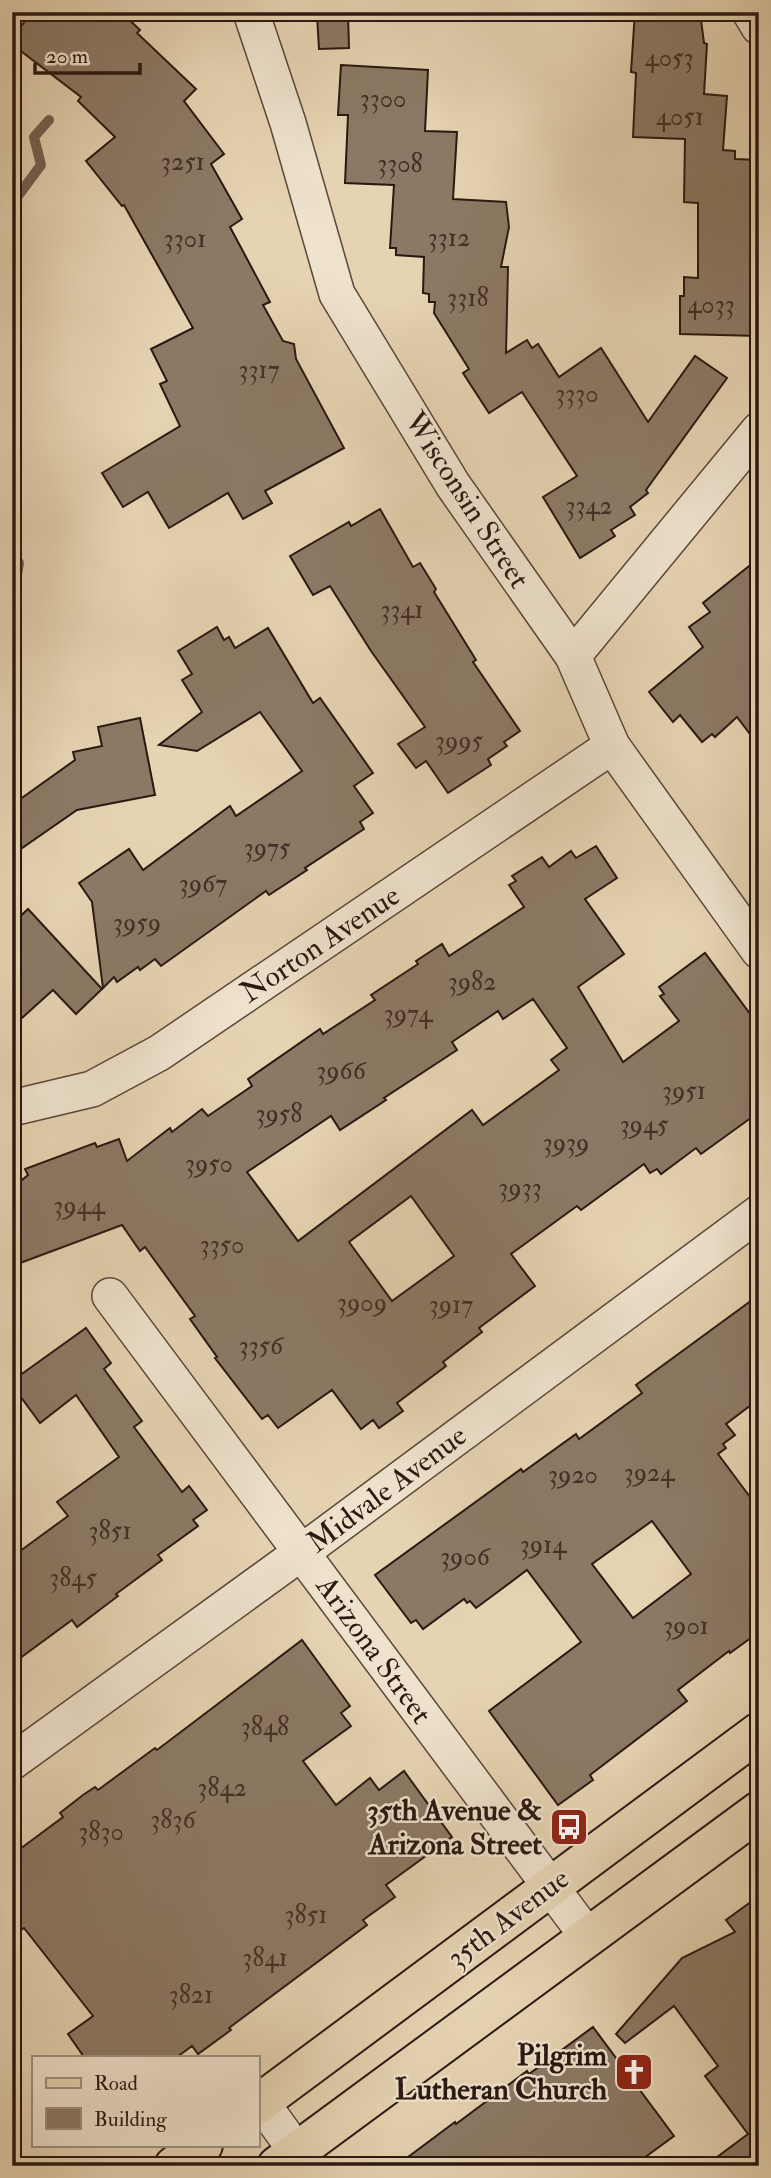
<svg xmlns="http://www.w3.org/2000/svg" width="771" height="2178" viewBox="0 0 771 2178" font-family="'IM FELL Double Pica',serif">
<style>
.lines{fill:none;stroke-linecap:round;stroke-linejoin:round}
.stream{stroke:#746252;stroke-width:10}
.building{fill:#8c7965;stroke:#2a1812;stroke-width:2;fill-rule:evenodd}
.minor-casing{stroke:#59473a;stroke-width:38}
.major-casing{stroke:#2a1812;stroke-width:42}
.minor{stroke:#efe2cd;stroke-width:35}
.major{stroke:#e6d3b2;stroke-width:38}
.labels{text-anchor:middle;dominant-baseline:central;stroke-width:5;stroke-linejoin:round;paint-order:stroke}
.number-label{font-size:26px;fill:#423027}
.street-label{font-size:30px;fill:#2a1812;stroke:#efe2cd}
.poi-label{font-size:30px;font-weight:bold;fill:#2a1812;stroke:#efe2cd;text-anchor:end}
</style>
<rect width="100%" height="100%" fill="#e6d3b2"/>
<filter id="stains"><feTurbulence type="fractalNoise" baseFrequency=".00286" numOctaves="4"/><feColorMatrix values="0 0 0 0 .2 0 0 0 0 .09 0 0 0 0 .02 0 0 0 .5 -.17"/></filter>
<radialGradient id="worn" r=".72"><stop offset=".6" stop-color="#630" stop-opacity="0"/><stop offset="1" stop-color="#630" stop-opacity=".3"/></radialGradient>
<g class="lines">
<!-- stream -->
<g class="stream">
<polyline points="12,204 41,165 34,137 49,120"/>
<polyline points="12,551 19,563 16,581 12,586"/>
</g>
</g>
<!-- building -->
<g class="building">
<polygon points="32,12 121,12 140,30 137,33 196,89 184,101 224,154 211,164 242,219 230,227 270,302 263,305 283,341 294,344 296,359 344,448 265,491 272,503 243,519 228,493 169,528 148,492 123,507 102,473 180,426 160,384 167,381 151,349 193,328 124,205 122,206 86,161 115,137 78,101 81,97 13,45 17,40 13,37"/>
<polygon points="635,12 700,12 704,43 707,44 704,94 727,96 723,150 735,151 735,159 759,160 759,336 680,334 680,296 684,296 684,277 698,278 698,203 684,202 685,139 633,137 636,73 631,72"/>
<polygon points="348,14 349,48 319,49 317,15"/>
<polygon points="341,65 428,70 425,131 457,132 453,199 506,202 509,227 501,267 508,267 506,353 527,340 532,348 538,344 559,377 601,348 648,422 695,356 727,378 646,490 648,493 630,507 635,515 611,530 615,536 580,558 543,497 577,476 522,392 489,413 463,373 469,369 434,313 435,302 429,302 429,294 423,293 424,257 396,255 396,248 390,248 394,185 345,183 348,115 338,115"/>
<polygon points="380,509 413,567 420,563 436,589 434,592 476,660 473,662 520,731 504,742 507,746 488,759 491,765 448,793 426,761 416,768 398,744 425,727 371,651 330,586 313,595 290,556 349,522 351,526"/>
<polygon points="759,558 759,746 737,717 715,737 712,734 702,742 680,715 673,722 649,692 703,647 689,627 710,612 703,603"/>
<polygon points="217,627 224,640 229,637 235,648 268,628 313,703 320,698 373,773 354,786 373,813 360,822 364,829 305,868 307,870 269,895 266,891 161,966 155,959 140,970 138,967 117,982 114,977 103,988 92,902 79,883 129,849 143,870 230,806 236,816 302,771 260,712 197,751 159,745 202,712 182,680 192,674 178,651"/>
<polygon points="140,718 155,795 77,810 12,855 12,805 75,760 73,752 102,746 98,727"/>
<path d="M596,846L617,878L585,899L624,954L578,987L623,1062L679,1021L660,996L664,994L659,987L705,953L759,1026V1112L701,1154L696,1148L661,1174L657,1169L650,1173L644,1164L581,1210L577,1206L511,1254L535,1286L479,1328L482,1332L443,1362L446,1366L397,1403L403,1411L379,1428L373,1420L361,1429L332,1390L278,1428L268,1415L262,1419L215,1358L217,1357L190,1319L195,1316L145,1247L140,1251L122,1225L12,1266V1188L28,1175L25,1169L95,1143L97,1147L119,1139L127,1161L170,1128L172,1132L202,1109L208,1116L252,1086L248,1079L320,1029L323,1034L375,1000L371,995L418,964L416,961L442,944L449,956L524,907L509,885L516,881L512,876L542,857L549,867L571,851L576,858ZM533,999L567,1048L551,1060L559,1070L483,1125L472,1110L298,1241L247,1172L331,1116L340,1130L386,1100L384,1098L457,1050L452,1042L498,1011L503,1019ZM411,1196L454,1256L392,1301L349,1242Z"/>
<polygon points="28,909 102,989 76,1014 53,990 12,1027 12,924"/>
<path d="M759,1295V1399L726,1424L735,1435L723,1444L726,1448L718,1454L759,1509V1632L730,1653L729,1651L678,1690L687,1701L590,1775L593,1780L558,1805L489,1711L581,1642L527,1570L476,1608L470,1601L467,1603L464,1599L423,1629L416,1620L411,1623L375,1575L521,1469L523,1472L576,1434L579,1439L642,1393L636,1385ZM652,1521L691,1574L633,1618L592,1564Z"/>
<polygon points="86,1328 111,1363 104,1369 142,1421 134,1427 182,1492 189,1486 207,1510 193,1520 198,1526 158,1555 162,1560 116,1594 118,1596 77,1627 72,1620 12,1664 12,1557 68,1516 57,1502 119,1457 76,1395 40,1423 12,1385 12,1381"/>
<polygon points="302,1640 350,1706 341,1713 351,1726 303,1761 336,1805 370,1778 379,1790 404,1771 452,1837 386,1885 395,1897 363,1920 367,1925 229,2028 231,2030 198,2054 192,2046 177,2057 84,2057 68,2034 93,2016 24,1928 12,1936 12,1855 63,1817 60,1813 83,1795 95,1787 98,1790 155,1748 157,1750"/>
<polygon points="759,1896 759,2166 705,2166 748,2134 705,2076 718,2066 674,2006 625,2043 616,2034 682,1958 735,1932 726,1920"/>
<polygon points="593,2027 674,2136 633,2166 396,2166 455,2122 456,2124 527,2071 529,2074"/>
</g>
<g class="lines">
<defs>
<g id="minor">
<polyline points="251,12 288,123 337,294 453,485 573,656 612,746 759,951"/>
<polyline points="750,12 759,27"/>
<polyline points="573,656 759,430"/>
<polyline points="12,1108 92,1089 159,1053 612,746"/>
<polyline points="110,1296 588,1937"/>
<polyline points="12,1762 302,1552 759,1213"/>
<polyline points="261,2102 307,2166"/>
</g>
<g id="major">
<polyline points="257,2105 759,1732"/>
<polyline points="174,2166 203,2145"/>
<polyline points="277,2166 759,1811"/>
</g>
</defs>
<!-- minor casing -->
<use href="#minor" class="minor-casing"/>
<!-- major casing -->
<use href="#major" class="major-casing"/>
<!-- minor -->
<use href="#minor" class="minor"/>
<!-- major -->
<use href="#major" class="major"/>
</g>
<!-- icons -->
<defs>
<symbol id="bus-square" viewBox="-11 -11 22 22"><rect x="-9" y="-9" width="18" height="18" rx="4" fill="#8f2418" stroke="#efe2cd"/><path d="M-5-6H5V4H4V6H2V4H-2V6H-4V4H-5ZM-3.5-4V0h7V-4ZM-3.5 1.2v1.5H-2V1.2ZM2 1.2v1.5H3.5V1.2Z" fill="#fff"/></symbol>
<symbol id="church-square" viewBox="-11 -11 22 22"><rect x="-9" y="-9" width="18" height="18" rx="4" fill="#8f2418" stroke="#efe2cd"/><path d="M-1.2-6h2.4v3.5h3.3v2.4h-3.3V6h-2.4V-.1h-3.3v-2.4h3.3Z" fill="#fff"/></symbol>
</defs>
<g fill-rule="evenodd">
<use href="#bus-square" x="547" y="1805" width="44" height="44"/>
<use href="#church-square" x="612" y="2050" width="44" height="44"/>
</g>
<g class="labels">
<!-- number labels -->
<g class="number-label">
<text x="669" y="58">4053</text>
<text x="383" y="99">3300</text>
<text x="680" y="117">4051</text>
<text x="183" y="162">3251</text>
<text x="400" y="164">3308</text>
<text x="449" y="238">3312</text>
<text x="185" y="239">3301</text>
<text x="468" y="298">3318</text>
<text x="711" y="305">4033</text>
<text x="259" y="370">3317</text>
<text x="577" y="394">3330</text>
<text x="589" y="506">3342</text>
<text x="402" y="610">3341</text>
<text x="459" y="741">3995</text>
<text x="267" y="848">3975</text>
<text x="203" y="884">3967</text>
<text x="137" y="923">3959</text>
<text x="472" y="982">3982</text>
<text x="408" y="1014">3974</text>
<text x="341" y="1071">3966</text>
<text x="684" y="1091">3951</text>
<text x="279" y="1114">3958</text>
<text x="644" y="1125">3945</text>
<text x="566" y="1143">3939</text>
<text x="209" y="1164">3950</text>
<text x="520" y="1188">3933</text>
<text x="79" y="1206">3944</text>
<text x="222" y="1245">3350</text>
<text x="362" y="1303">3909</text>
<text x="451" y="1305">3917</text>
<text x="261" y="1346">3356</text>
<text x="649" y="1473">3924</text>
<text x="573" y="1475">3920</text>
<text x="110" y="1531">3851</text>
<text x="543" y="1545">3914</text>
<text x="465" y="1557">3906</text>
<text x="73" y="1578">3845</text>
<text x="686" y="1626">3901</text>
<text x="265" y="1727">3848</text>
<text x="222" y="1788">3842</text>
<text x="173" y="1820">3836</text>
<text x="101" y="1832">3830</text>
<text x="306" y="1915">3851</text>
<text x="265" y="1958">3841</text>
<text x="191" y="1995">3821</text>
</g>
<!-- street labels -->
<g class="street-label">
<text transform="translate(467 500) rotate(57)">Wisconsin Street</text>
<text transform="translate(320 944) rotate(-34)">Norton Avenue</text>
<text transform="translate(387 1489) rotate(-37)">Midvale Avenue</text>
<text transform="translate(374 1650) rotate(54)">Arizona Street</text>
<text transform="translate(508 1918) rotate(-37)">35th Avenue</text>
</g>
<!-- poi labels -->
<g class="poi-label">
<text x="542" y="1810">35th Avenue &amp;<tspan x="542" dy="34">Arizona Street</tspan></text>
<text x="607" y="2055">Pilgrim<tspan x="607" dy="34">Lutheran Church</tspan></text>
</g>
</g>
<!-- margin -->
<rect width="771" height="2178" fill="none" stroke="#e6d3b2" stroke-width="42"/>
<rect x="14" y="14" width="743" height="2150" fill="none" stroke="#2a1812" stroke-width="3.5"/>
<rect x="21" y="21" width="729" height="2136" fill="none" stroke="#2a1812" stroke-width="2"/>
<!-- legend -->
<rect x="32" y="2056" width="228" height="91" fill="#efe2cd" stroke="#a09182" stroke-width="2"/>
<rect x="46" y="2078" width="35" height="10" fill="#e6d3b2" stroke="#a09182" stroke-width="2"/>
<text x="94" y="2090" font-size="21" fill="#2a1812">Road</text>
<rect x="46" y="2108" width="35" height="21" fill="#8c7965" stroke="#a09182" stroke-width="2"/>
<text x="94" y="2126" font-size="21" fill="#2a1812">Building</text>
<!-- scale -->
<path d="M35 63v10h105v-10" fill="none" stroke="#2a1812" stroke-width="3.5"/>
<text x="46" y="63" font-size="21" fill="#2a1812" stroke="#efe2cd" stroke-width="5" paint-order="stroke">20 m</text>
<rect width="100%" height="100%" filter="url(#stains)"/>
<rect width="100%" height="100%" fill="url(#worn)"/>
</svg>
